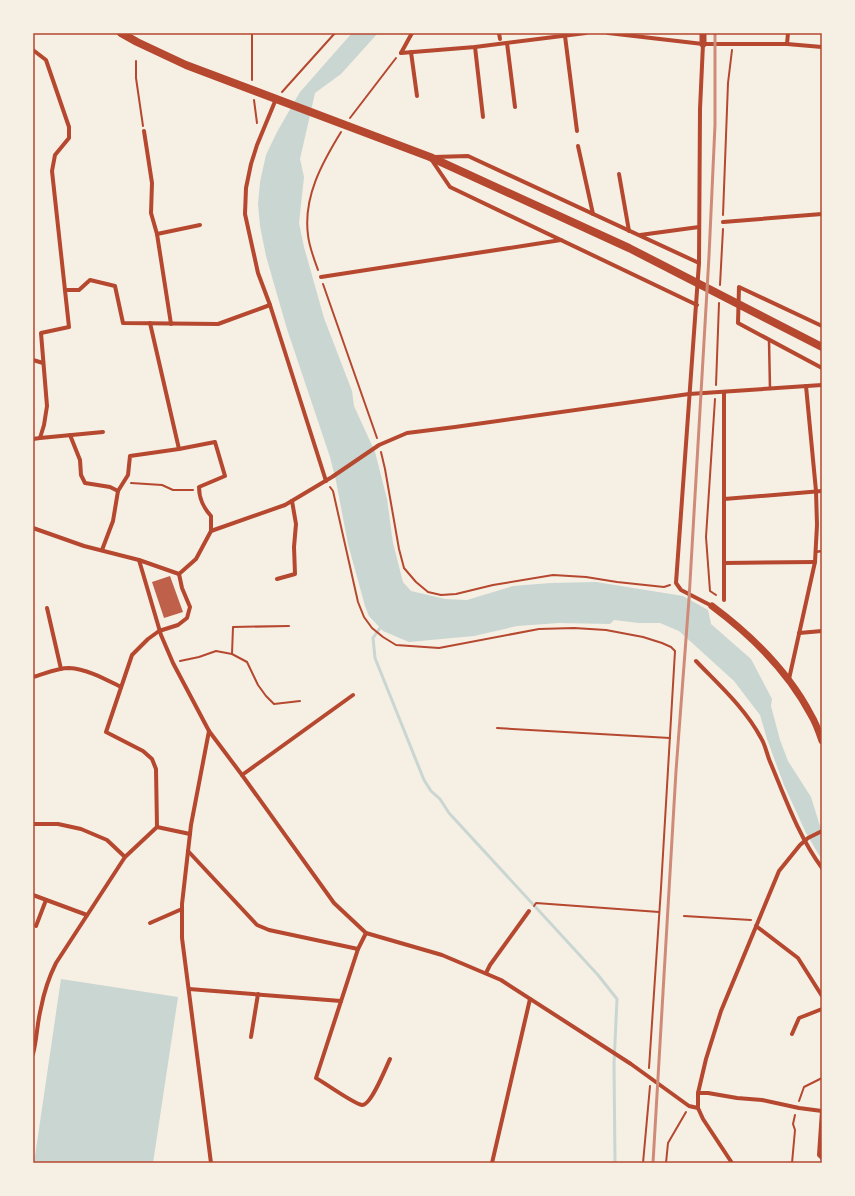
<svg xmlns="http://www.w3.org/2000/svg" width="855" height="1196" viewBox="0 0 855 1196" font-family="Literata,serif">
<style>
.water{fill:#c9d6d2}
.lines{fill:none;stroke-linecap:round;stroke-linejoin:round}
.stream{stroke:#c9d6d2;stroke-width:3}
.building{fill:#bf614a}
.path{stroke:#b5482f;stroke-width:2}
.service{stroke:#b5482f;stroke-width:2.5}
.minor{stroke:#b5482f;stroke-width:4}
.tertiary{stroke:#b5482f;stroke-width:7}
.primary{stroke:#b5482f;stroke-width:8}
.rail{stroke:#cf8b77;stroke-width:3}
.neatline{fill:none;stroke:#b5482f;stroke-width:1.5}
</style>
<rect width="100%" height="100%" fill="#f6efe4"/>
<!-- water -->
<g class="water">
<polygon points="352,33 378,33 341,74 315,93 300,159 304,177 299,223 304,247 324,318 352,391 354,406 375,452 387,499 393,543 403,582 411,591 445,599 467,600 513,586 551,583 596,582 683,596 708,610 711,624 751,659 772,699 771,706 780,740 788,761 811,797 820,826 822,827 822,860 806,833 784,785 767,739 760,715 734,681 679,631 660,623 639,623 614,620 610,624 559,623 517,626 474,636 409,642 383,631 369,616 365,606 348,544 336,481 330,457 287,329 266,256 260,226 258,204 260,182 266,155 277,132 300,92"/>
<polygon points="61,979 178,997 153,1163 34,1163"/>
</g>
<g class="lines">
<!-- stream -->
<polyline class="stream" points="382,625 373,638 375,658 424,780 431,791 440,799 449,813 598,975 617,999 614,1064 615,1163"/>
</g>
<!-- building -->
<polygon class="building" points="170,576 183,612 164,618 152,582"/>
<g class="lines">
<!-- path -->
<g class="path">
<polyline points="136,61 136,78 143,126"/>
<polyline points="252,80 252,33"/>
<polyline points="282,92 335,33"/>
<polyline points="254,100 257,123"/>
<polyline points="350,118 396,58"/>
<polyline points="723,215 728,83 732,50"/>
<path d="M318,270C314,259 309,246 308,235C303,197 322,163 341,132"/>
<polyline points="323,284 377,438"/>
<polyline points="720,285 723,229"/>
<polyline points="716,385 719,303"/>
<polyline points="715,399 706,537 710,591 716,595"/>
<polyline points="381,452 385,469 399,549 404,568 416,582 428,592 441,595 456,594 493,585 553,575 586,577 617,582 664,587 670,585"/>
<polyline points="131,483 162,485 173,490 193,490"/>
<polyline points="330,487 333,491 358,602 364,617 372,628 383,637 396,645 439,648 539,629 574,628 606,630 643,637 662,643 671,647 675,651 661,888 649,1068"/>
<polyline points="232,654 233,627 289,626"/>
<polyline points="180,661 199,657 216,651 232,654 247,662 258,685 266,696 274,704 300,701"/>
<polyline points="497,728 670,738"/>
<polyline points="534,906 536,903 659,912"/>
<polyline points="684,916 751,920"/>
<polyline points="799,1101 804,1087 822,1078"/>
<polyline points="643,1163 650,1086"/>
<polyline points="666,1163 668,1143 686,1112"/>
<polyline points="792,1163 795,1130 793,1124 795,1115"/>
</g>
<!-- service -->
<g class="service">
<polyline points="769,340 770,389"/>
<polyline points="815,552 822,551"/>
</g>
<!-- minor -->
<g class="minor">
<polyline points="499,33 500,39"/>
<polyline points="608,33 703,44 787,44 822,47"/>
<polyline points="565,36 577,131"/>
<polyline points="507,43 515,107"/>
<polyline points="703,44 700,109 699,263 676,583 681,590 712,606"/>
<polyline points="787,44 788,33"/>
<polyline points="475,47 483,117"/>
<polyline points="33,50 46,60 69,127 69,138 55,155 52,171 69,327 41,333 47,406 44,425 40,438"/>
<polyline points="411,52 417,96"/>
<polyline points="401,53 475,47 586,33"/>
<polyline points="401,53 412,33"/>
<polyline points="276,99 257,145 251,164 246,188 245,214 258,273 270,305 326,481"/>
<polyline points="144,131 152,183 151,213 157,234 171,324"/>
<polyline points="578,146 593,214"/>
<polyline points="434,157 468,156 699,263"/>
<polyline points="431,159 450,187 697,305"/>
<polyline points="619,174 629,231"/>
<polyline points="723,222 822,214"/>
<polyline points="157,234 200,225"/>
<polyline points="640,235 699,227"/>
<polyline points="321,277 561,240"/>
<polyline points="65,290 79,290 90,280 115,286 123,323 218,324 270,305"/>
<polyline points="150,323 179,449"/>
<polyline points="822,326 739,287 738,323 822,368"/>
<polyline points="33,360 43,363"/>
<polyline points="724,392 724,600"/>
<polyline points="70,435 80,460 81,475 85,483 110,487 118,491"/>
<polyline points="33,439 40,438 103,432"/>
<polyline points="724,499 822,491"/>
<polyline points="33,528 84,546 139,560 179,574 196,559 211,531 285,505 332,477 379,445 407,433 455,427 689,394 822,385"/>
<path d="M102,550L113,521L118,491L128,475L130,456L179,449L215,442L225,476L199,487C199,499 203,507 211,516V531"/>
<polyline points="139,560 161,635 173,663 209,731 242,775 334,903 366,933 442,955 501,980 631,1064 689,1106 698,1108"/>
<polyline points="724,563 815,562"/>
<polyline points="277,579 295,574 294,547 296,524 292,501"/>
<polyline points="47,608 61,669"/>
<polyline points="799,633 822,631"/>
<path d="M696,661C719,685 745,708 761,738C766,746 767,756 771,764C786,800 799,837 822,868"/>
<path d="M33,677C44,674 57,668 69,668C87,669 105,679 121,687"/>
<polyline points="789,679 815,562 817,525 816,491 806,386"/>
<polyline points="209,731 191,825 182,904 182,938 211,1163"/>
<polyline points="242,775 353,695"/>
<polyline points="33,824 58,824 81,829 107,840 125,857"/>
<polyline points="157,827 156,769 152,759 143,751 106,732 132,655 148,639 159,631 178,625 187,618 190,607 182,588 179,574"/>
<polyline points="188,851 257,925 269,930 358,949 366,933"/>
<polyline points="33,895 87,915"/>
<polyline points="150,923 182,909"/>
<polyline points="36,926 46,900"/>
<polyline points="756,926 798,958 822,996"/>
<path d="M358,949L316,1078C325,1083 354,1104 362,1105C371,1106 386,1067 390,1059"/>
<polyline points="486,973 490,965 529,911"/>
<polyline points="189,989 341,1001"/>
<polyline points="792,1034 799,1018 822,1009"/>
<polyline points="251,1037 258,994"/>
<path d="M33,1054C37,1039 37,1023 41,1008C44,992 49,977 56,963L125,857L157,827L190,834"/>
<polyline points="698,1093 708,1093 737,1098 762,1100 799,1108 822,1111"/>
<polyline points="822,1111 819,1155 822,1158"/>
<polyline points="492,1163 530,999"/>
<polyline points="732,1163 703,1119 698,1108 698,1093 706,1059 721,1011 779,871 800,845 808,838 822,831"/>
</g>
<!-- tertiary -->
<g class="tertiary">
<polyline points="703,33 703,44"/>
<path d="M712,606C751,635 788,671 811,715C816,723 819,732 822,741"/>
</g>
<!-- primary -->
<polyline class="primary" points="121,33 137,42 186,65 430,157 629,248 822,347"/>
<!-- rail -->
<polyline class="rail" points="653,1163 676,771 689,599 709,256 715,125 715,33"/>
</g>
<!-- border -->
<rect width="855" height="1196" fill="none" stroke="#f6efe4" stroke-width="68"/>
<rect x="34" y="34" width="787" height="1128" class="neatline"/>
</svg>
